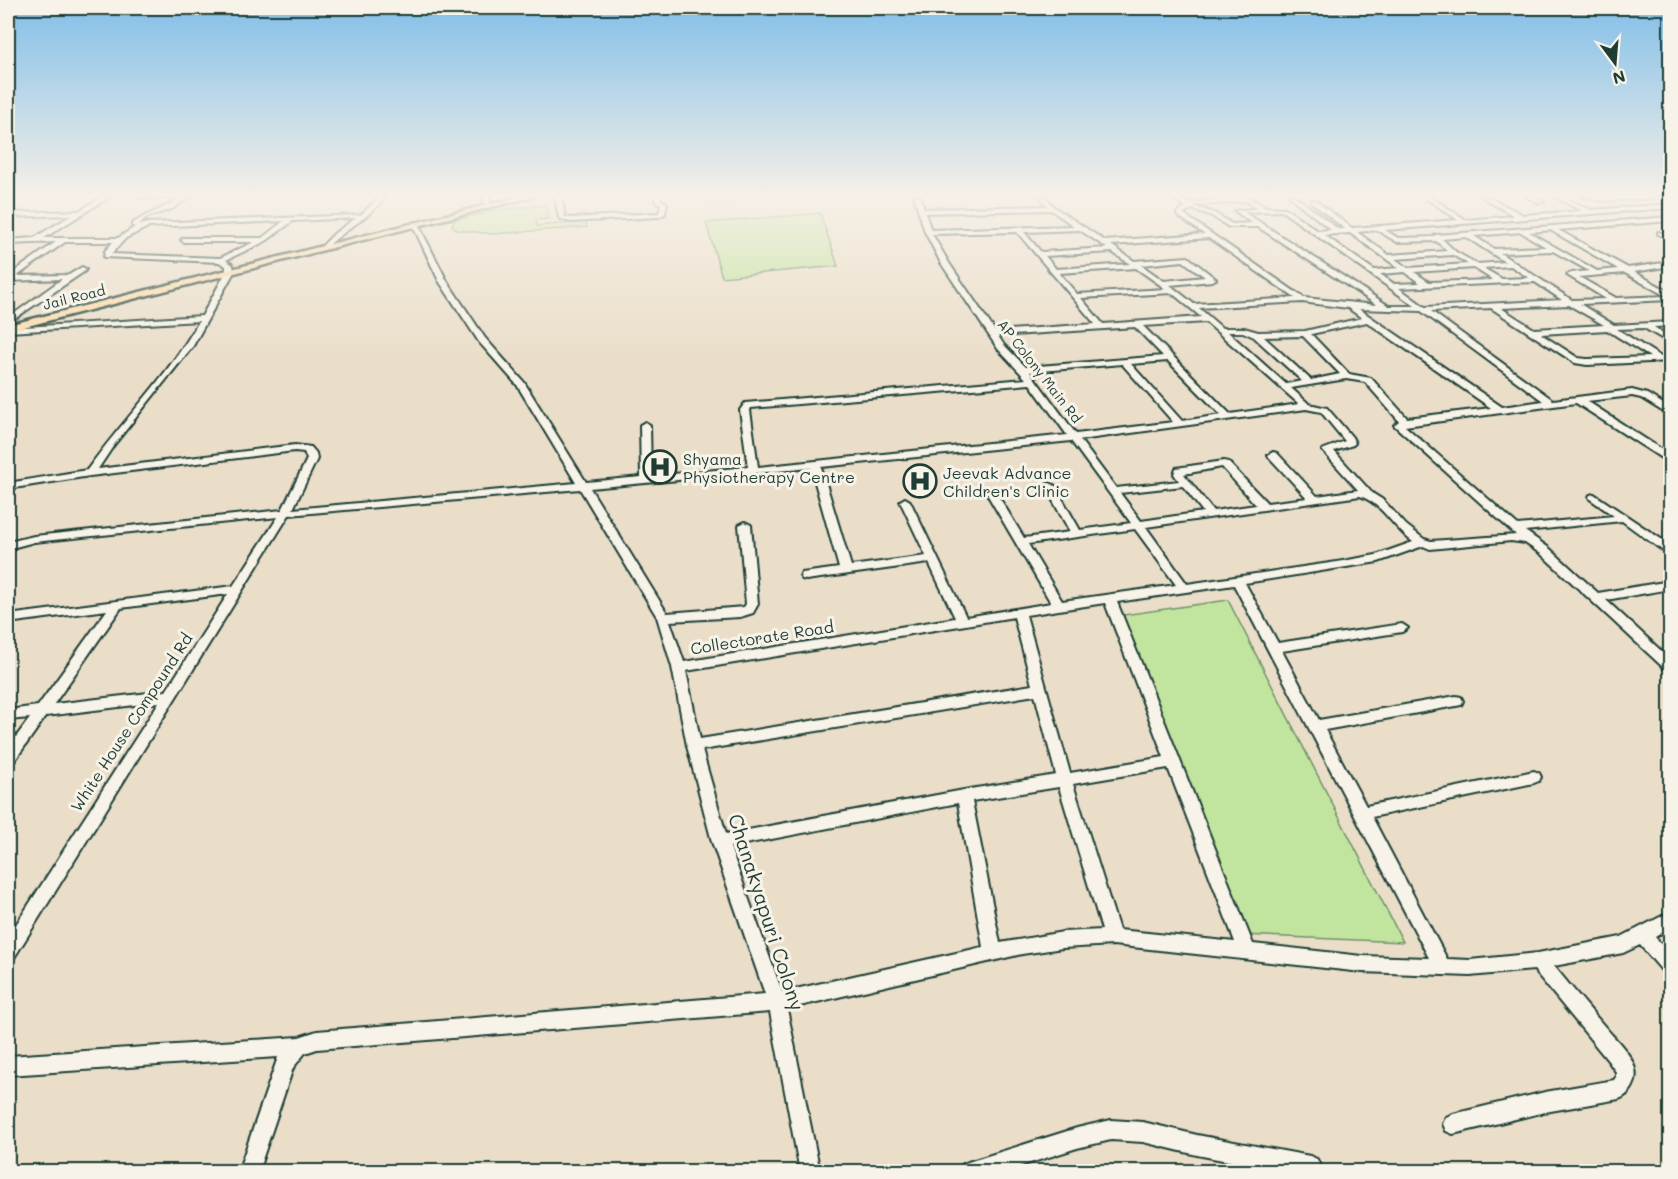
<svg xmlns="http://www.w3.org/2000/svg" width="1678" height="1179" viewBox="0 0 1678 1179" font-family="Mali,sans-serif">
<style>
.built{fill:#e1d0b3}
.green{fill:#c1e49e;stroke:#709069;stroke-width:1.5}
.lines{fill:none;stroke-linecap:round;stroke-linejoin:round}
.minor-casing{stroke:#1f3d34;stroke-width:4}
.major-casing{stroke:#1f3d34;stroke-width:5}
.minor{fill:#f7f3e8;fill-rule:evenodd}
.major{fill:#fcdcac;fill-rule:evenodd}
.labels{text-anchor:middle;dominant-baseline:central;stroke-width:6;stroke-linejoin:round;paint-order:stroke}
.far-street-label{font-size:14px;fill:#1f3d34;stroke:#f7f3e8}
.poi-label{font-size:16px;fill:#1f3d34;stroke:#f7f3e8;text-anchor:start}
.street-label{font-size:16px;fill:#1f3d34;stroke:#f7f3e8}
.near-street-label{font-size:20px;fill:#1f3d34;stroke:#f7f3e8}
</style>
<rect width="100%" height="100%" fill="#eadec9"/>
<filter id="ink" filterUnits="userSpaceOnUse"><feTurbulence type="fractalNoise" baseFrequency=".0167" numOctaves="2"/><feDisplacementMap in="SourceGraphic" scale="12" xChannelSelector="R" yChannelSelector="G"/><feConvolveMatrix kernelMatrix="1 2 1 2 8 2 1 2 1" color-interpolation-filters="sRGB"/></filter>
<g filter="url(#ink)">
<!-- built -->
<polygon class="built" points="695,196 777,196 715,209 696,201"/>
<!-- green -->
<g class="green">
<polygon points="546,205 548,219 536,220 537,226 586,222 587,227 493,234 457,230 452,225 454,220 504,209"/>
<polygon points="820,213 838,266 722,277 706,223"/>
<polygon points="1228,600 1403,942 1242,935 1116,616"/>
</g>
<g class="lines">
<defs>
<g id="minor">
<path d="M104,196H111L44,238H118L135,227L132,226V224C147,213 165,209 180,198H140L137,196H191L172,209L150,216L139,224L141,225L148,223L361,215L380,196H386C370,218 344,229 325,249L320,248L335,233L356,218L293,221L266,241L226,260L233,265L234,272L193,346L114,445L98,469L295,445L311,447L316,453L317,459L293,509L576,483L517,385L479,342L439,281L412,224L415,222L418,224L447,281L485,338L524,382L586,482L641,477L640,425L645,422L650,425L651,476L748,467L740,410L745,403L1026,379L998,349L941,263L925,232L914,196H920L924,209L1047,206L1039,196H1045L1054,207L1105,241L1204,234L1177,215V213L1186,207L1168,196H1175L1189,203L1246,196L1266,207L1285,208L1318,231L1331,230L1289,196H1295L1338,229H1345L1311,202V200H1315L1352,228L1458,220L1427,199L1429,196L1466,220L1514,216L1480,196H1487L1523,215L1582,211L1553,196H1560L1591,210L1670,204V208L1385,230L1398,238L1433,237L1436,235L1670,217V221L1558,230L1628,268L1670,262V266L1634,272L1670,292V300L1580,304L1614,325L1670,322V326L1654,327L1670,338V343L1644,328L1617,329L1661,357H1670V361L1587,365L1575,363L1491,308L1431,311L1553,400L1632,390L1647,394L1670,408V415L1667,414L1641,398L1632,396L1587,401L1670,455V462L1666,461L1576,403L1405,426L1518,525L1614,516L1590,499L1589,497L1590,495L1594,494L1670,545V553H1666L1622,521L1525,531L1549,548L1598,593L1670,581V589L1606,600L1670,659V671L1665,669L1541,554L1525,543L1511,541L1430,549L1423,546L1378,562L1245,583L1278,643L1402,624L1408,628L1402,632L1282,651L1319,720L1456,696L1461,697L1463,701L1461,705L1456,706L1325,730L1366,806L1534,771L1539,773L1541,777L1539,781L1534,783L1372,817L1447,959L1470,960L1538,953L1621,937L1670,912V928L1655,937L1670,955V975L1664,973L1640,945L1623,953L1554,966C1571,987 1588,1007 1605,1027C1615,1039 1631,1053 1635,1069C1638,1082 1631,1094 1619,1099L1545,1112L1453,1134L1446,1131L1443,1124L1446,1117L1453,1114L1545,1092L1614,1080L1616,1077V1072L1609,1062L1534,970L1470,976L1362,972L1113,945L1063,948L1022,954L787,1009L820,1172H800L770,1012L317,1049L305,1053L293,1068L258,1172H238L278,1057L8,1075V1056L299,1037L317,1031L765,994L712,842L687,746L672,667L657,617L580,489L289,515L14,958L8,960V937L159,702L46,716L13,763L8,765V748L30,718L8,720V710L38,706L107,610L8,623V615L233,586L278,517L34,542L8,549V542L34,536L282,510L307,459L304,452L295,451L90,476L8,489V483L87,470C123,420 169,375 199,321L8,332V328L202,316L226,272V266L219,262L104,257L105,251L113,242H65L17,276L69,275L82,267L86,269L85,271L8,323V318L62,279L8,281V276L56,242L8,244V240L34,238L72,215L8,217V213L79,211ZM1246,201L1258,208L1235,211L1252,223L1232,224L1214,213L1193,206ZM1192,209L1210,215L1229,227H1258L1377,305L1304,298L1183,214ZM1051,210L1074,226L931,230L925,213ZM1282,211L1415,306H1389L1244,212ZM284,221L262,238H184L181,240L184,242H254L220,258L111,254L126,238L148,227ZM1080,230L1107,248L1041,252L1024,232ZM1377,230L1397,242L1436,241L1448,251L1389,255L1357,232ZM1551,230L1552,231L1618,269L1597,271L1529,232ZM1017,232L1095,324L995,331L949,263L932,234ZM1521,232L1546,247L1494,249L1474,236ZM1350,233L1399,268L1374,270L1324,235ZM1466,237L1505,262L1477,264L1456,252L1442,239ZM1209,238L1295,298L1194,304L1170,285L1212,281L1216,279L1188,257L1134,261L1111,245ZM1553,251L1589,271L1571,273L1567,275L1606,299L1572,300L1500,253ZM1112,252L1130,264L1056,269L1045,256ZM1453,255L1468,264L1408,268L1395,259ZM1183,261L1205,277L1164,281L1141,265ZM1511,266L1529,278L1502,279L1483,268ZM1136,268L1166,289L1077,294L1059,273ZM1474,268L1493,280L1429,282L1414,272ZM1405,272L1420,283L1394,284L1380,274ZM1625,273L1666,296L1616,298L1579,277ZM1535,282L1562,300L1425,307L1399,288ZM1172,293L1201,317L1103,324L1081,298ZM1302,302L1348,308L1362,318L1305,331L1258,332L1244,328H1222L1199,308ZM1569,305L1604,325L1534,329L1501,308ZM1359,309L1421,311L1543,401L1502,407ZM1206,322L1299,404L1230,414L1143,326ZM1367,322L1491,408L1407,418L1371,378L1349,374L1311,334ZM1135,327L1163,356L1026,367L1004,345L998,336ZM1607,330L1650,357L1587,359L1578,358L1541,334ZM1228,332H1243L1254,337L1302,381L1286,384ZM1303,336L1340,374L1311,380L1264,337ZM1168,361L1221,415L1182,421L1131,364ZM1122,364L1173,422L1076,434L1030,372ZM1346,379L1365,382L1399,421L1394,425L1396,427L1516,535L1431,541L1424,539L1406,525L1383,500L1372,493L1334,451L1353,445L1355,443L1352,437L1327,408L1309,404L1291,388ZM1030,384L1067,435L758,467L750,410L751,408ZM1306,409L1321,412L1344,440L1345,441L1322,450L1358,490L1317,496L1277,453L1273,452L1268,455L1269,457L1307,498L1267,503L1228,462L1224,461L1176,468L1174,474L1179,481L1116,488L1080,440ZM1071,441L1131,523L1080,530L1055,486L1050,483L1045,486L1070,532L1024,538L996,492L992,491L987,494L1051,603L966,617L910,501L905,498L900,501L926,556L851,566L821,467ZM1222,467L1256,505L1213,511L1184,474ZM811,468L839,568L802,573L800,576L802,579L806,580L929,563L955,618L684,662L670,621L740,617L753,613L758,604L751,525L745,522L739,525L746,604L744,607L667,613L590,488ZM1183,486L1203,512L1141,521L1120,493ZM1360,496C1383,504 1394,529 1413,542L1376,555L1337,562L1187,584L1146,527ZM1135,529L1176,585L1062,601L1028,544ZM1234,585L1429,958L1362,956L1253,944L1117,602ZM228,594L166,691L54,704L121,608ZM1105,603L1164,757L1070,773L1026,615ZM1014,617L1032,685L700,739L686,671ZM1035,695L1056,775L964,790L726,834L702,750ZM1168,768L1235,942L1119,930L1073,784ZM1059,787L1102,930L1063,932L1000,943L972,801ZM958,803L983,947L782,992L730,847Z"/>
<polygon points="485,196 491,196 489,199 491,207 486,206 483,199"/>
<polygon points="555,196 561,196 565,217 570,218 659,213 661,204 655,201 655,196 661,196 661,200 667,203 665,214 658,217 570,222 559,218"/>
<polygon points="1525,196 1532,196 1544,202 1539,203"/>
<polygon points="1580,196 1659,196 1656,198 1604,201"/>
<polygon points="1658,232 1670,235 1670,239 1658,234"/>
<polygon points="1111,1120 1143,1122 1197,1135 1310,1156 1317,1159 1320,1166 1318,1172 1284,1172 1197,1155 1143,1142 1111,1140 1077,1148 1002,1172 958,1172 961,1165 968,1162 1077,1128"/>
</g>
<polygon id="major" points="522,196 535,196 8,331 8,325"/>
</defs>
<!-- minor casing -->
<use href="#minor" class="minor-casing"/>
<!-- major casing -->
<use href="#major" class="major-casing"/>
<!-- minor -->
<use href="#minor" class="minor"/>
<!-- major -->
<use href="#major" class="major"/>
</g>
</g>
<!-- sky -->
<linearGradient id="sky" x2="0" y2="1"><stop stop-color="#82bfe9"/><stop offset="0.54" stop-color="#f6f0e7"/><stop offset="1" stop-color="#f6f0e7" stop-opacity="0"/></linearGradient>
<rect width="1678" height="361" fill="url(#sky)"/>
<!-- icons -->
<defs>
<symbol id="hospital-ring" viewBox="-11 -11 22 22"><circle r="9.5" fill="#f7f3e8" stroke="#1f3d34" stroke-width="1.5"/><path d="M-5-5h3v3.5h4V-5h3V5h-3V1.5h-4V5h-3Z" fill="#1f3d34"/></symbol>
</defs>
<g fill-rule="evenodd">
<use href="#hospital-ring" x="641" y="448" width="38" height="38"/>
<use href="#hospital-ring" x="901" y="462" width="38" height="38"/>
</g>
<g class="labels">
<!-- far-street labels -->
<g class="far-street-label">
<text transform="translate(74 297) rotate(-14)">Jail Road</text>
<text transform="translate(1040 371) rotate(52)">AP Colony Main Rd</text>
</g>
<!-- poi labels -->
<g class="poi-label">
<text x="683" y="458">Shyama<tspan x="683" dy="18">Physiotherapy Centre</tspan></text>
<text x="943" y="472">Jeevak Advance<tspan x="943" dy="18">Children's Clinic</tspan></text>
</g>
<!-- street labels -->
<g class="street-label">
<text transform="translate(762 637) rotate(-9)">Collectorate Road</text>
<text transform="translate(131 722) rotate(-57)">White House Compound Rd</text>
</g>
<!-- near-street labels -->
<g class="near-street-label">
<text transform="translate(767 912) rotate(72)">Chanakyapuri Colony</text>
</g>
</g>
<!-- margin -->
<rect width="1678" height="1179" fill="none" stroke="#f7f3e8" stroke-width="30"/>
<rect x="15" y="15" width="1648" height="1149" fill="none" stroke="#1f3d34" stroke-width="2" filter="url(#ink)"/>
<!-- north arrow -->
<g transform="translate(1615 63) rotate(164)" stroke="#f7f3e8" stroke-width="4.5" paint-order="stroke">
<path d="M0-4.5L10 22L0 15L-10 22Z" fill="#1f3d34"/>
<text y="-9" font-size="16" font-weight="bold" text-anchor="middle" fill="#1f3d34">N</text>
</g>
</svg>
